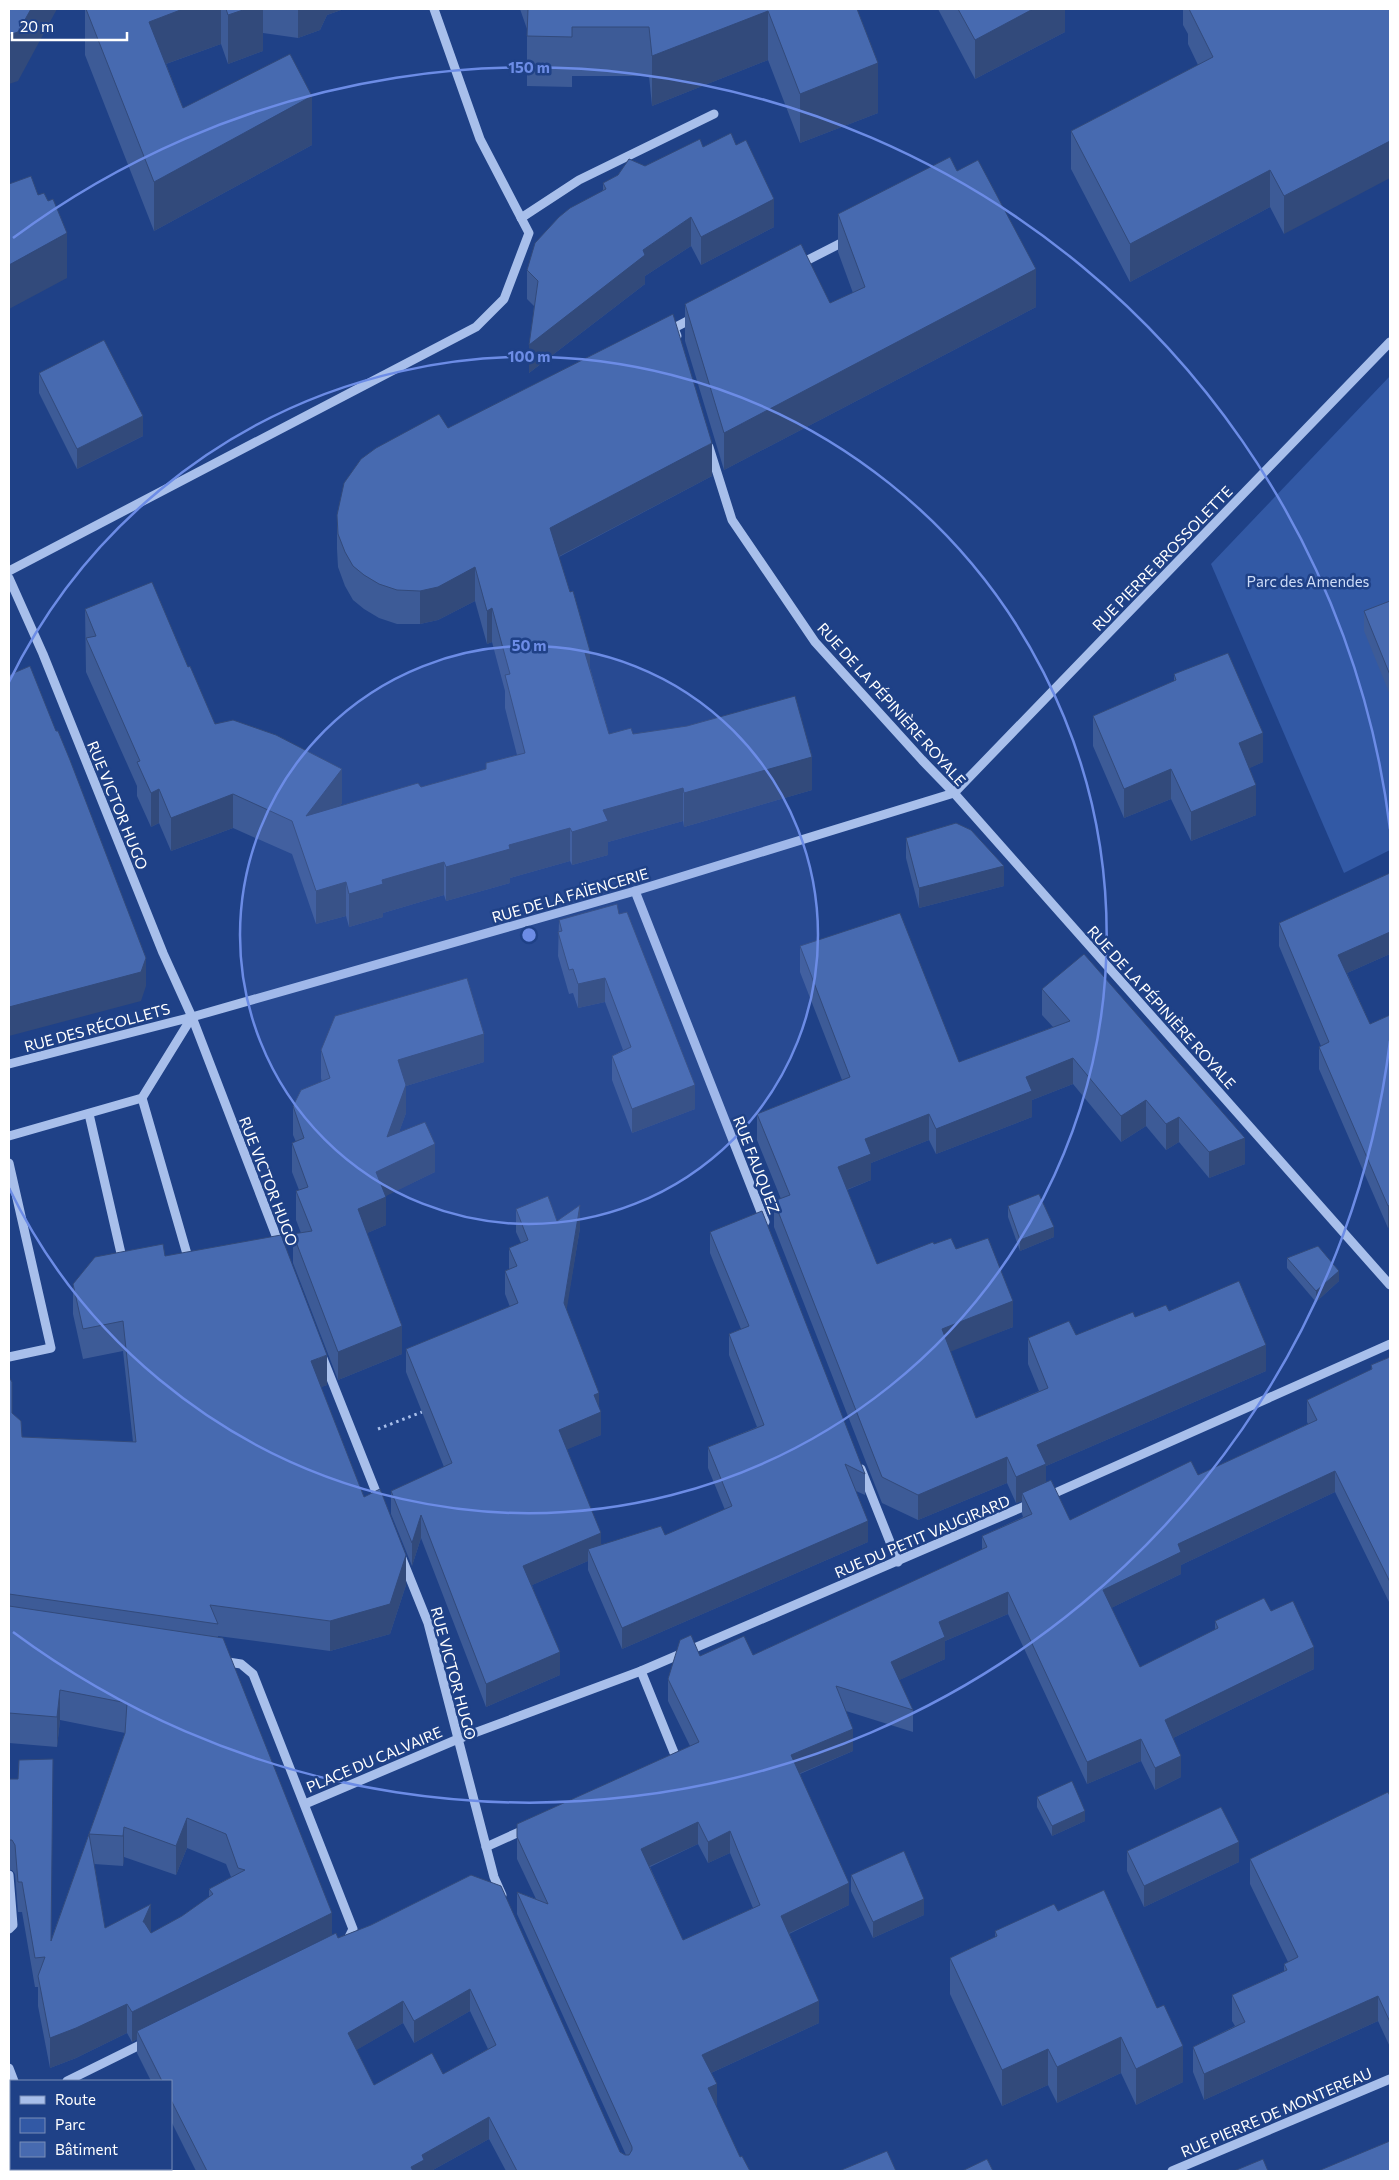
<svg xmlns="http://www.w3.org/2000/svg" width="1399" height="2180" viewBox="0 0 1399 2180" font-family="Commissioner,sans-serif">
<rect width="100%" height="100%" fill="#1f4187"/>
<!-- green -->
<path fill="#3259a5" d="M1390,376v474l-46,23 -133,-309z"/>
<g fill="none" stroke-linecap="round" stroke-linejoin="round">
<!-- path -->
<path stroke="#a8bfeb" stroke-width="3" stroke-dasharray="2.5 4" stroke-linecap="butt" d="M378,1429l44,-17"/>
<!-- minor -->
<g stroke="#a8bfeb" stroke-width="9">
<path d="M521,218l58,-38 135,-66"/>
<path d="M798,265l49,-25"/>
<path d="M677,336l-3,-8 21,-11"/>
<path d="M709,447l23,73 83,122 107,118 32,33 436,492"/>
<path d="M9,571l467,-244 28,-28 25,-66 -49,-94 -46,-130"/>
<path d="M9,578l34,76 120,299 29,64 88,229"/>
<path d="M635,891l130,331"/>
<path d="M9,1064l183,-47 443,-126 319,-98 436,-451"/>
<path d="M142,1098l45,156"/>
<path d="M89,1114l34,148"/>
<path d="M9,1136l133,-38 50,-81"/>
<path d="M9,1163l42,185 -42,9"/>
<path d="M322,1356l58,146"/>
<path d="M861,1469l37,93"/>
<path d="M1046,1497l344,-153"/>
<path d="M401,1556l27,67 66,254 8,18"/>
<path d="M222,1661l19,3 12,10 100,255 -7,14"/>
<path d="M641,1671l36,89 -3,2"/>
<path d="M305,1804l153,-65 183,-68 391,-168"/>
<path d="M486,1847l42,-19"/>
<path d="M9,1875l4,50 -4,4"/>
<path d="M9,2068l5,13"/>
<path d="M67,2081l79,-39"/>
<path d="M95,2169l1,2"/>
<path d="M1172,2171l218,-92"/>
</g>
</g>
<!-- wall -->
<g fill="#3d5b97" fill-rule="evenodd">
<path d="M85,9h259l-17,6 -7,15 -22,8 -35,-5v18l-35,13 -7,-20 -55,20 17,44 129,37 -158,86 -69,-176z"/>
<path d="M520,9h337l21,104 -78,30 -32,-83 -116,46 -3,-30h-77v11l-45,-1v-57z"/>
<path d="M938,9h127v23l-90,47z"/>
<path d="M1183,9h207l-106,225 -14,-27 -140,75 -59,-113v-38l127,-66 -10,-21v-10l-5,-9z"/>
<path d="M703,147l71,80 -73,38 -10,-19 -46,30v8l-116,89 5,-67 -7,-7v-29l76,-80v-7l42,-17z"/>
<path d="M957,171l79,136 -312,163 -39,-129v-37l145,-1 23,-10 -15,-41v-38z"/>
<path d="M39,373l104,63 -66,33 -38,-76z"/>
<path d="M448,428l264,48 -153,81 31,111 19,66h24l179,56 -128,37 -1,-6 -75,21v13l-36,10 -2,-4 -60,17v5l-64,18 -2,-6 -61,18v4l-34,10 -3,-11 -30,8 -24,-70 -59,-26 -62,23 -12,-28 -8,4 -14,-31v-10l-51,-114 -1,-63 103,58 27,57 127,79 -3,4 82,-20 65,-18v-6l31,-8 -12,-47v-17l-13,-49 -5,2 -12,-43 -37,19 -18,4h-23l-18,-6 -15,-9 -11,-9 -8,-14 -7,-19 -1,-18v-34z"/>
<path d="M1390,601v94l-26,-64v-20z"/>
<path d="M1174,674l89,88 -14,6 7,47 -65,26 -20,-42 -47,19 -31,-72v-30l81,-35z"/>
<path d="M906,838l98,48 -85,22 -13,-50z"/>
<path d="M1390,874v80l-43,19 23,51 20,-9 -2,213 -69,-159v-22l2,-1 -42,-100v-23z"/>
<path d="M619,914l76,195 -63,24 -20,-53v-24l11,-6 -18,-48 -27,6 -5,-15 -4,1 -11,-38 1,-36z"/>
<path d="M800,946l159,116 94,-35 -11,-12v-26l203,175 -36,14 -30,-36 -13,8 -20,-24 -25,16 -48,-58 -41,16v17l-96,37 -7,-14 -58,23v17l-24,10 30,74 57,-20 22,5 57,78 -63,24 26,67 63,-27 -11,-27v-26l48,-3 59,-18 34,-6 97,60 -220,95v16l24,38 128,-45 110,-51 -1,-2v-22l64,-30v-5l19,-8v247l-55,-112 -154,73v9l-70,34 29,59 75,-37v-9l56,-10 43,58 -141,69 8,39 -26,13 -14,-29 -54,23 -79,-170 -63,27v18l-46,21 14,30v22l-67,-21 7,40 -53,23 49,131 -60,29 30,89 -108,50 5,33 24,51 10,14h-244l-17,-32 -58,32h-235l-25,-50v-40h-20l-14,-28v-14l-5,3 -5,-9 -51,25 -26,10 -12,-62v-19h-3l-13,-75h-4l-3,-38 -3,-4h-3v-91l42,161 74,-207 -65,-13 -3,27 -48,-4v-366l3,36 10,24 111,5 -10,-91 -40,8 -10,-45v-30l92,-28 162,129 -6,2 43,110 42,88 -16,49 -60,17 -112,-15v1l114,298 6,3 33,-13 100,-50 149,277 6,3 -109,-241v-22l19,7 -19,-40v-35l173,-78 -22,-45v-22l32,-23 53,-1 229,-105v-14l41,-19 -1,-3v-13l-6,2 -9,-20 -89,37 -36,-17 -108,-276v-26l7,-2 -24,-59v-26l85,-34 -42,-108zM698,1844l10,19 22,-10 23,55 -70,32 -33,-73zM187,1848l39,16 5,13 -22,12v8l-27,19 -31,17v-29l-46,24 -11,-64 29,2 1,-9 52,18zM470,2011l18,38 -45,25 -69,11 -18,-35 47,-27 11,20z"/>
<path d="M321,1050l163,12 -78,24v27l-7,19 36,40 -50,24 1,29 -19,8 35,121 -64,26 -45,-117v-29l8,-1 -5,-13v-29l3,-1 -7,-18v-29l4,-1 -3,-7v-29l29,-24 -1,-4z"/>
<path d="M1008,1206l46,31 -34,14 -12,-34z"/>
<path d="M516,1209l64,19 -14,82 33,97 2,28 -34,14 34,96 64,-10 60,-25 -17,-42v-21l49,-20 -28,-72v-21l12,-5 -31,-76v-21l155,242v21l-9,-4 12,51 -246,107 -34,-79v-9l-56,24 28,90 -74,32 -65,-169 -9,28 -21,-52v-23l53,-24 -38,-95v-23l104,-42 -5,-13v-23l4,-2v-21l12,-5 -5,-11z"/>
<path d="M1287,1258l52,23 -23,21 -29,-34z"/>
<path d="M1390,1796v251l-12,-26 -174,79 -11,-28v-25l42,-21 -3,-5v-26l52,-24v-7l4,-2 -38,-78v-25z"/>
<path d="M1037,1797l48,24 -33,15 -15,-29z"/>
<path d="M1127,1851l112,11 -95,45 -17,-36z"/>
<path d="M851,1875l73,40 -51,23 -22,-47z"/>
<path d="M1058,1911l125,171 -47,23 -15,-32 -64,30 -9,-18 -46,21 -52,-112v-36l45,-21v-6z"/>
</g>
<!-- shaded-wall -->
<g fill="#324a7b">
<path d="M31,9h26l-39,72 -9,3v-49z"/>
<path d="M183,9h38v35l-72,26v-48z"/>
<path d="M246,9h17v42l-35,13v-49z"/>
<path d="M298,9h46l-17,6 -7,15 -22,8z"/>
<path d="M1033,9h32v23l-90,47v-39z"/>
<path d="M768,11v49l-116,46v-50z"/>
<path d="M878,63v50l-78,30v-49z"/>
<path d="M312,96v49l-158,86v-49z"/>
<path d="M1390,141v37l-106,56v-38z"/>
<path d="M1270,170v37l-140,75v-38z"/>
<path d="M774,199v28l-73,38v-28z"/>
<path d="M691,217v29l-46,30v8l-116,89v-28l114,-95z"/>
<path d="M67,233v45l-58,31v-44z"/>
<path d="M1036,269v38l-312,163v-37z"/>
<path d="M143,416v20l-66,33v-20z"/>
<path d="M712,443v33l-162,85v-33z"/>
<path d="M475,567v34l-37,19 -18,4v-33z"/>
<path d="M492,608v34l-5,2v-33z"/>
<path d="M590,651v33l-5,-31z"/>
<path d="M1263,733v29l-24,11v-30z"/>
<path d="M812,757v33l-128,37v-34z"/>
<path d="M342,769v34l-36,47v-34z"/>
<path d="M1171,769v30l-47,19v-29z"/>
<path d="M1256,785v30l-65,26v-29z"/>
<path d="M683,788v33l-75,21v13l-36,10v-33l31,-22z"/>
<path d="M159,789v34l-8,4v-34z"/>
<path d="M233,794v34l-62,23v-33z"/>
<path d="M570,828v33l-60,17v5l-64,18v-34l63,-22z"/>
<path d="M444,862v33l-61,18v4l-34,10v-33l33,-14z"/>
<path d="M1004,866v20l-85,22v-20z"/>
<path d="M346,882v34l-30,8v-33z"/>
<path d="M1390,932v22l-52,23v-22z"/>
<path d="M146,958v28l-5,15 -132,35v-29z"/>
<path d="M605,978v24l-27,6v-24z"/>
<path d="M484,1034v28l-78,24v27l-19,53v-29l11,-77z"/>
<path d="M1073,1058v26l-41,16v17l-96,37v-25l90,-52z"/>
<path d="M695,1085v24l-63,24v-24z"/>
<path d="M1146,1100v26l-25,16v-26z"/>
<path d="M929,1114v26l-58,23v17l-33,13v-26l27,-28z"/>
<path d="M1179,1117v25l-13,8v-26z"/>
<path d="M1245,1138v26l-36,14v-26z"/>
<path d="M435,1144v28l-59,29v-29z"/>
<path d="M386,1197v28l-28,12v-28z"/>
<path d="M580,1205v23l-16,98v-23z"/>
<path d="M1390,1205v22l-2,1v-22z"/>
<path d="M1054,1227v10l-34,14v-11z"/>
<path d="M1339,1271v10l-23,21v-11z"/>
<path d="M1013,1301v26l-71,28v-26z"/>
<path d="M402,1326v28l-64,26v-28z"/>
<path d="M1266,1345v26l-220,95v24l-24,3v8l-6,2v-26l21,-32z"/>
<path d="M327,1355v30l-16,6v-30z"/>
<path d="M599,1393v20l2,-1v23l-42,18v-23l35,-35z"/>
<path d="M1007,1457v26l-89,37v-25z"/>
<path d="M1335,1471v21l-154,73v9l-78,38v-22l75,-46z"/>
<path d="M421,1515v23l-9,28v-23z"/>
<path d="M868,1521v21l-246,107v-21z"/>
<path d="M601,1533v22l-13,-6v12l-65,28v-23z"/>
<path d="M406,1555v30l-16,49 -60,17v-30z"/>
<path d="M1008,1592v22l-63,27v18l-54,25v-22l48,-40z"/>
<rect x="9" y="1594" width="1" height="30"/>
<path d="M1314,1647v22l-149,73v-22z"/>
<path d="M560,1652v23l-74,32v-23z"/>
<path d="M60,1690v30l-3,27v-30z"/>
<path d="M853,1729v22l-62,26v-22z"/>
<path d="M1141,1739v22l-54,23v-22z"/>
<path d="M1181,1756v21l-26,13v-22z"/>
<path d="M1085,1811v10l-33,15v-10z"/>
<path d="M187,1818v30l-11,27v-29z"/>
<path d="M698,1822v22l-57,26v-21z"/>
<path d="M124,1827v30l-1,9v-30z"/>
<path d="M730,1831v22l-22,10v-21z"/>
<path d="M1239,1842v20l-95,45v-21z"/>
<path d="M849,1883v22l-68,32v-21z"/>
<path d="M924,1899v16l-51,23v-16z"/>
<path d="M151,1904v30l-8,-12z"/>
<path d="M332,1913v30l-195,88v8l-5,3v-30z"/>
<path d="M470,1989v22l-56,32v-22z"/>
<path d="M1378,1996v25l-174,79v-26z"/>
<path d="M403,2001v22l-55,32v-22z"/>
<path d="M819,2001v22l-117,54v-22z"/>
<path d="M127,2004v29l-51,25 -26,10v-30z"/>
<path d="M1121,2037v36l-64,30v-36z"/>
<path d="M1183,2046v36l-47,23v-36z"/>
<path d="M1048,2049v36l-46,21v-36z"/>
<path d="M717,2084v21l-9,5v-22z"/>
<path d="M489,2117v22l-58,32h-20v-4l11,-12z"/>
</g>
<!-- building -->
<g fill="#476ab0" stroke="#324a7b" fill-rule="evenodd">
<path d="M9,9h22l-13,23 -9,3z"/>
<path d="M86,9h97l-34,13 34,86 107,-54 22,42 -158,86z"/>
<path d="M226,9h20l-18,6z"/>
<path d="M528,9h329l21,54 -78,31 -32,-83 -116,45 -3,-29h-77v10l-45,-1z"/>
<path d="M958,9h75l-58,31z"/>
<path d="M1189,9h201v132l-106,55 -14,-26 -140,74 -59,-113 142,-74z"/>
<path d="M731,133l5,12 10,-5 28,59 -73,38 -10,-20 -48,33 2,5 -116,90 9,-64 -11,-11 8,-27 24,-26 11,-9 36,-19 -3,-6 15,-8 11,-16 16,7 55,-27 3,8z"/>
<path d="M950,157l7,14 21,-11 58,109 -312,164 -39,-129 116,-60 29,59 35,-16 -27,-73z"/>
<path d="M31,176l7,19 6,-2 4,8 5,-2 14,34 -58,32v-81z"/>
<path d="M673,314l39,129 -162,85 20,64 3,-1 17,60 -5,2 24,81 22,-6 2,6 54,-8 108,-30 17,61 -128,36 -1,-5 -80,22 5,11 -36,11 -2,-4 -61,17 1,4 -64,18 -2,-5 -62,18 1,4 -34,10 -3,-12 -30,9 -24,-70 -59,-27 -62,24 -12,-29 -8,4 -14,-31 3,-1 -54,-123 10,-2 -11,-27 67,-27 36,85 2,-1 25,58 18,-4 43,15 66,34 -36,47 112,-33 3,4 65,-18v-6l39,-10 -20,-78 5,-1 -18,-66 -5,3 -12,-44 -37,20 -18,4 -23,-1 -18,-6 -15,-9 -11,-9 -8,-14 -7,-18 -1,-19 7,-32 17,-24 15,-11 63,-34 9,14z"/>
<path d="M104,340l39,76 -66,33 -38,-76z"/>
<path d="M1390,601v74l-26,-64z"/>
<path d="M1228,653l35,80 -24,10 17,42 -65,27 -20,-43 -47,20 -31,-73 83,-36 -2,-6z"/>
<path d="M30,666l26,65h2l12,29 76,198 -5,14 -132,35v-332z"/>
<path d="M956,823l15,7 33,36 -85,22 -13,-50z"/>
<path d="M1390,873v59l-52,23 32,69 20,-9v190l-2,1 -69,-159 10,-5 -50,-119z"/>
<path d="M617,904l2,10 8,-2 68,173 -63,24 -20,-53 19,-9 -26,-69 -27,6 -5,-15 -4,1 -11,-38 4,-1 -3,-11z"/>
<path d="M900,913l59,149 111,-41 -28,-32 42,-35 161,184 -36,14 -30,-35 -13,7 -20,-24 -25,16 -48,-58 -47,19 6,14 -96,38 -7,-15 -64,25 6,15 -33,13 39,97 56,-22 1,2 17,-6 5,11 32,-11 25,63 -71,28 34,89 72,-30 -20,-50 41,-17 7,14 57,-23 2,5 31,-12 3,6 70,-30 27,64 -229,100 9,19 -30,13 -9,-20 -89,38 -36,-18 -108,-276 16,-6 -33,-81 93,-37 -50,-131z"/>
<path d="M467,978l17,56 -86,26 8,25 -19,52 38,-15 10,22 -59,28 10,25 -28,12 44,117 -64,26 -45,-118 19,-3 -16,-40 12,-4 -16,-44 12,-5 -11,-32 8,-16 29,-12 -9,-28 14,-34z"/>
<path d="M1039,1194l15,33 -34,13 -12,-34z"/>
<path d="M548,1196l9,25 23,-16 -16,98 35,90 -5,2 7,17 -42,18 42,103 -78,33 37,86 -74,32 -65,-169 -9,28 -21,-52 61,-28 -46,-114 112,-46 -13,-32 12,-5 -8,-18 19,-8 -12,-31z"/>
<path d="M762,1211l103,263 -20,-10 23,57 -246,107 -34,-79 73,-23 4,9 67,-29 -24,-59 56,-22 -35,-91 20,-8 -39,-94z"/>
<path d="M281,1235l46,120 -16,6 53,136 16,-8 26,66 -16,49 -60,17 -120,-16 8,19 -209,-30v-217l3,5v31l9,8 1,16 114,5 -13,-121 -40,8 -10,-45 22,-27 68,-13 2,12z"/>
<path d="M1318,1246l21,25 -23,20 -29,-33z"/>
<path d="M1390,1357v225l-55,-111 -157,73 3,8 -78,38 37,77 78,-39 -3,-7 49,-23 7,13 22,-10 21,46 -149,73 16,36 -26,12 -14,-29 -54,23 -79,-170 -69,30 6,15 -54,25 22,48 -77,-24 17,43 -62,26 58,128 -68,33 38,85 -117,54 15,29 -9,4 32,69 2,-1 8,15h-233l-28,-54 -67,38 2,5 -13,7 2,4h-206l-36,-71v-19h-9l-25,-50 199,-98 2,5 33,-13 100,-50 30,11 119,266 5,3h4l3,-5v-3l-115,-255 31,12 -31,-67v-13l182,-82 -31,-63 12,-39 11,-5 9,21 44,-20 9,19 234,-108 -5,-11 50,-22 -10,-21 29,-13 19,40 121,-59 7,14 119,-55 -10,-20 65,-31 -1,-4zM698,1822l10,20 22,-11 30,74 -77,35 -42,-91zM470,1989l26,56 -53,29 -11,-21 -58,32 -26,-52 55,-32 11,20z"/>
<path d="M9,1606l214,32 109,275 -200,99 -5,-8 -51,24 -26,10 -12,-62 7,-19 -10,1 -13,-76h-4l-3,-37 -3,-5h-3v-61h9l1,-19 34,-1 -2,182 38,-107 16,94 46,-24 -8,18h1l7,11 31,-17 31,-22 -4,-5 36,-19 -7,-2 -12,-34 -39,-16 -11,28 -52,-19 -1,9 -34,-2 36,-101 2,-30 -67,-13 -3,27 -48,-4z"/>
<path d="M1072,1781l13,30 -33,15 -15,-29z"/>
<path d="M1388,1792l2,4v226l-12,-26 -174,78 -11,-27 52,-25 -13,-27 55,-25 -3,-6 14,-7 -48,-98z"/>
<path d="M1221,1807l18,35 -95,44 -17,-35z"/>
<path d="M904,1851l20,48 -51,23 -22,-47z"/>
<path d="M1104,1890l53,118 7,-3 19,41 -47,23 -15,-32 -64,30 -9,-18 -46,21 -52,-112 47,-22 -2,-5 59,-27 4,7z"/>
<path d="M9,2130l2,8v31h9l1,2h-12z"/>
<path d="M1390,2141v30h-72z"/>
<path d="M887,2151l9,20h-57z"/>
<path d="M987,2159l6,12h-31z"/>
<path d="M1263,2159l5,12h-34z"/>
</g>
<!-- distance rings -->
<circle cx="529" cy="935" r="289" fill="#6c8ce6" fill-opacity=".12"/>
<g fill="none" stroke="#6c8ce6" stroke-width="2.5">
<circle cx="529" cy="935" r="289"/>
<path d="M9 682A578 578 0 1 1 9 1188"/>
<path d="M1390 1041A867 867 0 0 1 13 1632M13 238A867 867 0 0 1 1390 829"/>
</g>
<g text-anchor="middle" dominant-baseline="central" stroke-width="5" stroke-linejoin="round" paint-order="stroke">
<!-- street labels -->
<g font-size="15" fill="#fff" stroke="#1f4187">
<text transform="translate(1162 558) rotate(-46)">RUE PIERRE BROSSOLETTE</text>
<text transform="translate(892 704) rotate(48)">RUE DE LA PÉPINIÈRE ROYALE</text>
<text transform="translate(118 805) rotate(68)">RUE VICTOR HUGO</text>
<text transform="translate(570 895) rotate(-16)">RUE DE LA FAÏENCERIE</text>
<text transform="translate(1162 1007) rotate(48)">RUE DE LA PÉPINIÈRE ROYALE</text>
<text transform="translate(97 1027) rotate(-15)">RUE DES RÉCOLLETS</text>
<text transform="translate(757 1165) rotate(69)">RUE FAUQUEZ</text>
<text transform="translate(269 1181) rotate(69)">RUE VICTOR HUGO</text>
<text transform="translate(922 1536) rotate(-23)">RUE DU PETIT VAUGIRARD</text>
<text transform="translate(454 1673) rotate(75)">RUE VICTOR HUGO</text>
<text transform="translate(374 1759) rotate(-23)">PLACE DU CALVAIRE</text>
<text transform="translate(1276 2112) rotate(-23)">RUE PIERRE DE MONTEREAU</text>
</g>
<!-- park labels -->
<g font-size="15" fill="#cddcf8" stroke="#1f4187">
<text x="1308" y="581">Parc des Amendes</text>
</g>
</g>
<circle cx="529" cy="935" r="8" fill="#6c8ce6" stroke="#1f4187" stroke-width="2.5"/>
<g font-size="15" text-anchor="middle" font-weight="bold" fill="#6c8ce6" stroke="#1f4187" stroke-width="5" stroke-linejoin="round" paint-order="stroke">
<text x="529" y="73">150 m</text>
<text x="529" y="362">100 m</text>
<text x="529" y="651">50 m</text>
</g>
<!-- border -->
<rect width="1399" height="2180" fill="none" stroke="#ffffff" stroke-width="20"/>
<!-- legend -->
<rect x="10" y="2080" width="162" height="90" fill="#1f4187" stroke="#798db7"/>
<rect x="20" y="2096" width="25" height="8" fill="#a8bfeb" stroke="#798db7"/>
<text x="55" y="2105" font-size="15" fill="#ffffff">Route</text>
<rect x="20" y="2118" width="25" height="15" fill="#3259a5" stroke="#798db7"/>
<text x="55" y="2130" font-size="15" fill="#ffffff">Parc</text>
<rect x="20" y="2142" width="25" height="15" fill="#476ab0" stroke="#798db7"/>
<text x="55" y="2155" font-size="15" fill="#ffffff">Bâtiment</text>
<!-- scale -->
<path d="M12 32v8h115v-8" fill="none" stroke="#ffffff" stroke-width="2.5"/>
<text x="20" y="32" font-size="15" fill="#ffffff" stroke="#1f4187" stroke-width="4" paint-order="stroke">20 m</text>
</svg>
